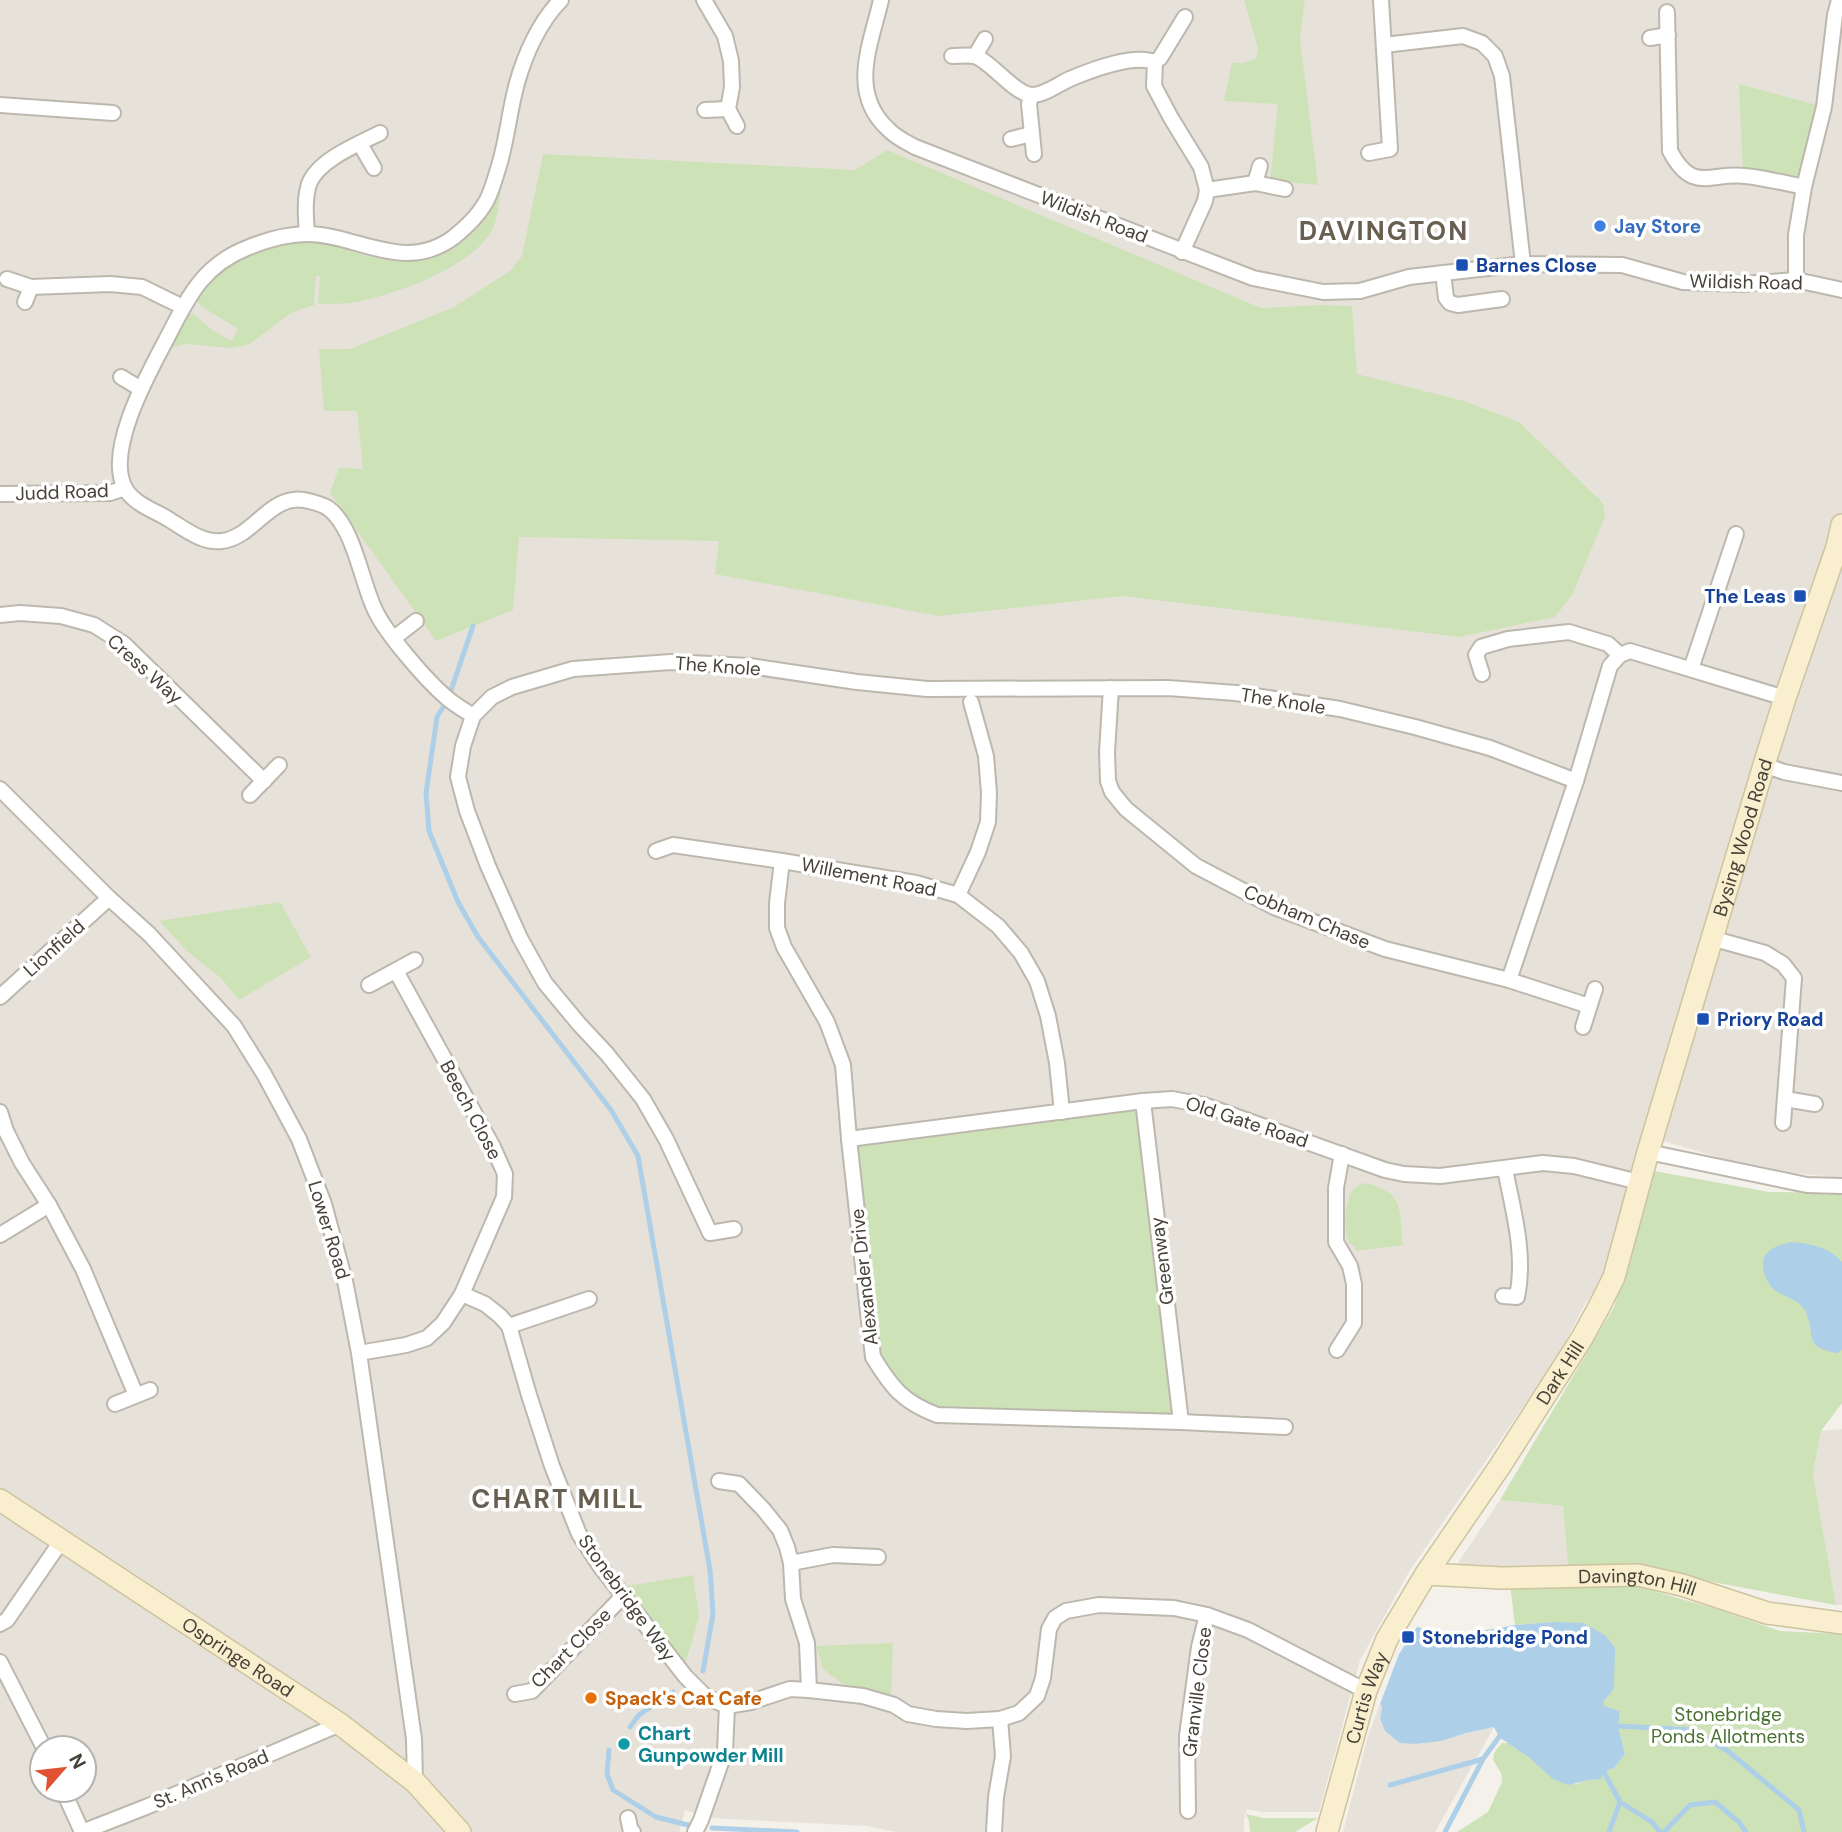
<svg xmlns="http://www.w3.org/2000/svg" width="1842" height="1832" viewBox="0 0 1842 1832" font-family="'DM Sans',sans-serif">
<rect width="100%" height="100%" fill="#f3f1ea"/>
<!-- residential -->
<g fill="#e6e2d9" fill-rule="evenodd">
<path d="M0,0h1842v1178l-85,-9 -110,-33 -35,133 -27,35 -28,54 -147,212 -50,90 -41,152h-57l-15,-3 -3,10v13h-348l-29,-6 -157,-8 -25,-8 -6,22h-679zM42,1748h42v42h-42z"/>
<path d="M1842,1429v176h-6l-23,-130 8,-44z"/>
<path d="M1500,1500l63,6 5,60 -84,7 -26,-1v-9z"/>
<path d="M1380,1704l2,2 -2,12 35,26 27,-3 24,-8 28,-6 -59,105h-92l25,-96z"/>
</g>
<!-- green -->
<g fill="#cee2b8">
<path d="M1244,0h61l-5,39 18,146 -48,-5 8,-76 -54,-3 8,-38h12l12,-5 2,-10z"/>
<path d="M1739,84l85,23 -20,80 -61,-12z"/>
<path d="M887,150l374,158 61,-3 30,1 5,68 107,27 55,21 84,81 2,14 -33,78 -17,22 -96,20 -336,-41 -184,20 -224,-42 4,-33 -200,-4 -6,73 -77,31 -106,-148 9,-25 24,1 -6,-58h-33l-5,-62h31l104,-42 57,-37 11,-14 21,-102 312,16z"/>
<path d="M502,181c-3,17 -3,39 -12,53 -22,34 -95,61 -134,68 -12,2 -25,2 -38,2l2,-28h-4l-2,29 -23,8 -41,31 -9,2 -11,2 -44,-4 -15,3 14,-31 8,-3 18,16 20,12 7,-12 -37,-23 -5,-7c5,-7 9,-16 15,-22 24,-20 72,-41 104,-36 23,4 46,15 67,18 12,2 25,-1 37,-3 9,-2 18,-3 26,-6 29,-13 46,-40 57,-69z"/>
<path d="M280,902l31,55 -72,43 -18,-22 -33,-26 -29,-31z"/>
<path d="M1143,1101l38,321 -264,-14 -44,-51 -24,-218z"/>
<path d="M1654,1171l115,21 73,1v210l-21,28 -8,43 23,131 -199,-37 -69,-2 -5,-60 -63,-6 114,-193z"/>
<path d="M1365,1183c41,10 34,27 38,62l-47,6 -1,-5 -6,-3c-6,-13 -5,-45 6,-55 3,-3 7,-4 10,-5z"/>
<path d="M693,1575l6,42 -16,55 -67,-84z"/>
<path d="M1626,1583l90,26 64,22 62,3v198h-385l31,-20 14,-30 -1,-9 -8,-13 1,-7 8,-10h6l23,16 45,25 13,-4 11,-1 4,-7 10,-4 11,-14 -7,-28 2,-15 -16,-5v-5l8,-11 -58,-68 -39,3 -5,-41z"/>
<path d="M893,1643l-2,56 -50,-16 -18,-14 -7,-23z"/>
<path d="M1246,1814l17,4h55l-23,14h-45l-1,-11z"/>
</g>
<!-- water -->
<g fill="#aecfe8">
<path d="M1792,1242c19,2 37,5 50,20v88l-5,3c-37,-6 -19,-21 -33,-44 -7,-11 -22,-12 -32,-21 -3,-4 -6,-10 -8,-15 -6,-22 11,-27 28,-31z"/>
<path d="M1554,1622l29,1 22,12 10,13 -1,36 -1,6 -9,11v5l16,5 -2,15 7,28 -11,14 -10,4 -3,7 -12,1 -21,5 -15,-6 -22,-20 -32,-22 -5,-10 -28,6 -24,8 -27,3 -15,-1 -15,-12 -5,-13 2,-12 -2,-2 19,-50 18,-27 14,3 3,7 7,1 74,-13z"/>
</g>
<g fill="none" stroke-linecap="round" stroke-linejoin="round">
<!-- stream -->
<g stroke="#aecfe8" stroke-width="5">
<path d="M473,626l-25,73 -11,18 -11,76 3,38 29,71 20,35 133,173 27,46 72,414 3,44 -10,57"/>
<path d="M1618,1726l75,4 36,22 70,58 5,22"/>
<path d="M630,1727l9,-12 34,-23"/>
<path d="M609,1750l-2,24 6,16 43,27 32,8"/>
<path d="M1604,1772l16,30 32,20 8,10"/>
<path d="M1390,1785l93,-26 16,-22"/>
<path d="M712,1828l85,4"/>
<path d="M1445,1832l38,-73"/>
<path d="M1609,1832l11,-30"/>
<path d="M1664,1832l26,-27 25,-3 24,20 7,10"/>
</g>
<defs>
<g id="street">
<path d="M704,0l21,36 6,25 1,26 -4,22 9,17"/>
<path d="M881,0c-10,44 -33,92 7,129 7,8 18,13 27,18l338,131 70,14 37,-1 49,-14 114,-13 99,1 61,17 60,2 53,-4 46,10"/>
<path d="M1667,12l3,139c23,43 39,21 75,25 20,2 40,7 59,11"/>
<path d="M1650,38l18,-3"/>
<path d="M1384,45l79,-9 19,7 13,13 7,20 21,188"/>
<path d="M952,56c7,0 15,-1 22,0 16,4 40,38 58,39 13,0 28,-12 40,-17 22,-9 61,-24 83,-16l-1,24 17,32 30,49 6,23 -2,11 -23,51"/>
<path d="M975,56l10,-17"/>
<path d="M1155,62l5,-4 25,-41"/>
<path d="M1031,95l-2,9 5,50"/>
<path d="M0,105l113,8"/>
<path d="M705,110l23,-1"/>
<path d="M1011,139l21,-5"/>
<path d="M360,144l14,24"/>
<path d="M1369,153l21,-4 -9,-149"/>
<path d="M1255,183l5,-17"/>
<path d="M1207,190l48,-7 30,6"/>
<path d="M307,234c-1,-16 -3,-34 2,-50 9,-24 49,-40 71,-51"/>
<path d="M1443,273l3,25 4,5 8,2 44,-6"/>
<path d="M7,279l24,8 79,-3 32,3 41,20"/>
<path d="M1796,280v-45l8,-48 20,-80 11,-92 4,-15"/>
<path d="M25,302l6,-15"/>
<path d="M121,377l20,12"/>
<path d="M0,494l110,-1 15,-5"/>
<path d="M0,615l20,-2 41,3 33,9 30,19 140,137"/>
<path d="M394,638l22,-17"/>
<path d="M1691,669l45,-135"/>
<path d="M1482,674l-6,-19 5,-8 27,-8 61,-7 39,12 12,11"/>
<path d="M1111,688l-4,64 1,29 4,11 14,17 70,57 78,41 111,42 124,31 80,26"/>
<path d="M473,716c-9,-6 -18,-11 -26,-18 -20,-17 -61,-64 -72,-88 -14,-29 -21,-83 -47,-102 -8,-5 -15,-6 -24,-8 -35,-5 -50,37 -82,41 -20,3 -40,-14 -57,-24 -13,-7 -33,-15 -40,-29 -20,-37 23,-114 41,-148 21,-40 35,-74 81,-92 19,-8 40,-14 61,-14 51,1 97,40 146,3 11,-9 23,-20 30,-32 7,-10 10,-24 14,-36 9,-28 11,-57 19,-86 8,-29 23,-62 44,-83"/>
<path d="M1764,765l20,7 58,11"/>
<path d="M0,789l109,109 40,36 85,92 30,48 35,65 25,65 21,77 14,72 55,386 1,43"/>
<path d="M250,795l29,-30"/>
<path d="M656,851l17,-6 109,16 134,22 42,12 40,31 23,27 16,28 11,35 9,47 5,49"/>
<path d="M782,861l-5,42v25l7,19 43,75 16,43 6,74 24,218c19,31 30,45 64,58l244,7 104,5"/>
<path d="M958,895l20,-43 10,-30 1,-29 -3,-37 -15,-54"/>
<path d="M1711,938l54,15 18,11 11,14 -11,145"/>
<path d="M1509,980l67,-199 34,-115 10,-11 10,-4 155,47"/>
<path d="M369,985l46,-25"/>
<path d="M0,997l109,-99"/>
<path d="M1583,1027l12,-38"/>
<path d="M1785,1099l30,5"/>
<path d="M1143,1101l38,321"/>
<path d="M0,1112l6,19 16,32 27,42 34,64 53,126"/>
<path d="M849,1139l294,-38 29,-2 32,6 181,65 19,4 36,2 103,-13 31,3 65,16"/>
<path d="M1648,1152l159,33 35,1"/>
<path d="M734,1229l-24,4 -44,-94 -23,-40 -36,-45 -28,-30 -34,-41 -25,-45 -32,-72 -21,-55 -9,-34 5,-31 10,-30 19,-19 20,-10 61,-18 98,-7 79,4 107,16 70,7 241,-1 68,5 104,16 75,18 75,21 86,33"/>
<path d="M0,1235l49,-30"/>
<path d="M462,1294l23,10 15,12 9,10 20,69 23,71 27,68 21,32 85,110 21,21 21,9 24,-4 39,-13 19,1 54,6 31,9 14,9 28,5 31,2 33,-2 19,-6 18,-17 6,-18 6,-49 6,-11 11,-7 33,-6 75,3 33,7 41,15 118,61"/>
<path d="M1503,1296l14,1c9,-42 -4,-87 -12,-128"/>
<path d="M509,1326l80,-27"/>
<path d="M1337,1350l17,-27v-39l-4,-18 -14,-24v-54l6,-34"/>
<path d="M359,1353l47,-8 21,-7 16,-15 19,-29 42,-97 1,-23 -12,-27 -97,-176"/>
<path d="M115,1404l35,-14"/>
<path d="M719,1481l20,3 25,26 16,20 7,17 4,16 2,36 14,44 2,47"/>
<path d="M791,1563l42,-8 45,2"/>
<path d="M0,1624l7,-4 55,-80"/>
<path d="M0,1662l44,86"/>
<path d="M515,1694l17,-3 91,-95"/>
<path d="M63,1790l19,42"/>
<path d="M1188,1811l-1,-75 12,-89 8,-32"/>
<path d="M628,1818l3,14h2"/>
<path d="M82,1832l64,-25 194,-83"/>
<path d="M695,1832l6,-12 24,-69 2,-45"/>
<path d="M994,1832l2,-35 7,-41 -3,-37"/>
</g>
<g id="secondary">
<path id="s1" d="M0,1500l340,224 75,58 45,50"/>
<path id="s2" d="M1426,1574l76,4 136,-3 44,10 85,28 75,10"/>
<path id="s3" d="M1327,1832l39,-141 21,-52 39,-65 74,-108 82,-128 17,-31 15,-30 34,-125 116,-387 21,-67 52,-151 5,-22"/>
</g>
</defs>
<!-- street casing -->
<use href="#street" stroke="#bdb8ad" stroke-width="18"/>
<!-- secondary casing -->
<use href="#secondary" stroke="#cdc39f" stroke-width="24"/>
<!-- street -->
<use href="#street" stroke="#fff" stroke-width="14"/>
<!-- secondary -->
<use href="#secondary" stroke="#f9efce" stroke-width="21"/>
</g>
<!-- markers -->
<circle fill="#3f7fe0" stroke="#fff" stroke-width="2.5" cx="1600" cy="226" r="7"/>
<g fill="#1a4fb4" stroke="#fff" stroke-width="2.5">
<rect x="1455" y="258" width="14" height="14" rx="3.5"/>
<rect x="1793" y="589" width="14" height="14" rx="3.5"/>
<rect x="1696" y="1012" width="14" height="14" rx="3.5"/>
<rect x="1401" y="1630" width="14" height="14" rx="3.5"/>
</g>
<circle fill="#e8710a" stroke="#fff" stroke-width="2.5" cx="591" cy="1698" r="7"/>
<circle fill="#0f9aa8" stroke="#fff" stroke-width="2.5" cx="624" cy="1744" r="7"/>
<g text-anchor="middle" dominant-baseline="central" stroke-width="7" stroke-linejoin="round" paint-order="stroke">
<!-- street labels -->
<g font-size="19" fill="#464139" stroke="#fff">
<text transform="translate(1094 217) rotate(21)">Wildish Road</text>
<text transform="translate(1746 282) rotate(1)">Wildish Road</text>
<text transform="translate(62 492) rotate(-2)">Judd Road</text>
<text transform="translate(718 666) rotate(4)">The Knole</text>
<text transform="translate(145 669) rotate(42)">Cress Way</text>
<text transform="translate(1283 701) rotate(9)">The Knole</text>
<text stroke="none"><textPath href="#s3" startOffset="1088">Bysing Wood Road</textPath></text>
<text transform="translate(869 877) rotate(11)">Willement Road</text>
<text transform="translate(1307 917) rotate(23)">Cobham Chase</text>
<text transform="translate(54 948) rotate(-42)">Lionfield</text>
<text transform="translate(471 1110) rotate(62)">Beech Close</text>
<text transform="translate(1247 1122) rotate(18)">Old Gate Road</text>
<text transform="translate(329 1230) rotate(73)">Lower Road</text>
<text transform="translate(1162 1261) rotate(-97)">Greenway</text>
<text transform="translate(864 1277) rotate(-96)">Alexander Drive</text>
<text stroke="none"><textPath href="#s3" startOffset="520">Dark Hill</textPath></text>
<text stroke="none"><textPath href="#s2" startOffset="212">Davington Hill</textPath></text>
<text transform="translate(627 1598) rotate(54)">Stonebridge Way</text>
<text transform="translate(571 1648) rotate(-45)">Chart Close</text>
<text stroke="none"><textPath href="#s1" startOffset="285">Ospringe Road</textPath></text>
<text transform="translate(1197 1692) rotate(-83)">Granville Close</text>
<text stroke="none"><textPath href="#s3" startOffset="140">Curtis Way</textPath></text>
<text transform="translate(211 1779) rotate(-23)">St. Ann's Road</text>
</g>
<!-- shop labels -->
<g font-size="19" font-weight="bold" fill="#366cbe" stroke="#fff" text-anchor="start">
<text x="1614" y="226">Jay Store</text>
</g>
<!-- transit labels -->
<g font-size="19" font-weight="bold" fill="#164399" stroke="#fff" text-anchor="start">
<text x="1476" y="265">Barnes Close</text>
<text x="1786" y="596" text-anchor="end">The Leas</text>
<text x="1717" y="1019">Priory Road</text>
<text x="1422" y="1637">Stonebridge Pond</text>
</g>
<!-- food labels -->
<g font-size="19" font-weight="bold" fill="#c56008" stroke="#fff" text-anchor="start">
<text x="605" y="1698">Spack's Cat Cafe</text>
</g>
<!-- park labels -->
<g font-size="19" fill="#497232" stroke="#fff">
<text x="1728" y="1714">Stonebridge<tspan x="1728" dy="22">Ponds Allotments</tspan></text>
</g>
<!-- culture labels -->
<g font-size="19" font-weight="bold" fill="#0d838f" stroke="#fff" text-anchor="start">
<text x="638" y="1733">Chart<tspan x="638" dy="22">Gunpowder Mill</tspan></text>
</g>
<!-- district labels -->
<g font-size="26" font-weight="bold" letter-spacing="2" fill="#685f51" stroke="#fff">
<text x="1384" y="231">DAVINGTON</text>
<text x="558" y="1499">CHART MILL</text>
</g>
</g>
<!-- north arrow -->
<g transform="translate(63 1769) rotate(62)"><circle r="33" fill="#ffffff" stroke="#b5b3b0" stroke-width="2"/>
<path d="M0-5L12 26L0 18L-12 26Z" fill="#e15233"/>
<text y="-10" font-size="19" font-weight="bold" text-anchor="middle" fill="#464139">N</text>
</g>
</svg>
